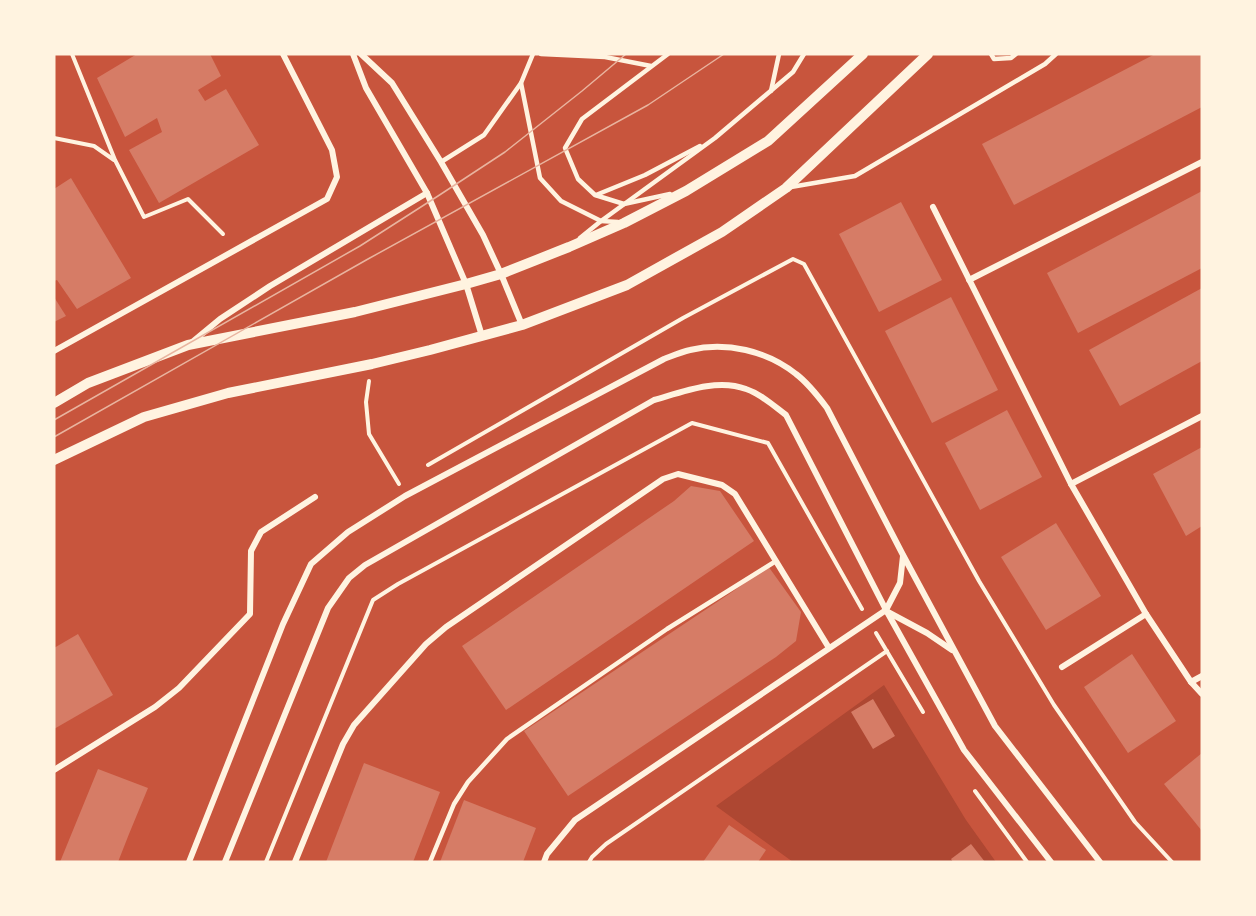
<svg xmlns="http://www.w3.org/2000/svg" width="1256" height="916" viewBox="0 0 1256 916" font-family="Arial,sans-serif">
<rect width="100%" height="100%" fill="#c8553d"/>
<!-- green -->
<path fill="#ae4732" d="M884,685l82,135 30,42h-203l-77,-56z"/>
<!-- building -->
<g fill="#d67c66">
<path d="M137,54h73l11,22 -23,14 7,11 21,-12 33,56 -100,58 -30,-53 33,-18 -5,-14 -32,19 -28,-59z"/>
<path d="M1155,54h47v53l-188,98 -32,-61z"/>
<path d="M71,178l60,100 -54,31 -20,-29 -3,1v-92z"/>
<path d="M1202,191v77l-124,65 -31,-60z"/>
<path d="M901,202l41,78 -63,32 -40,-78z"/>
<path d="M1202,288v73l-82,45 -31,-56z"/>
<path d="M54,297l12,19 -12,6z"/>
<path d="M951,297l47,93 -66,33 -47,-92z"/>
<path d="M1007,410l35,67 -62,33 -35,-67z"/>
<path d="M1202,447v79l-16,10 -33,-62z"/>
<path d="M691,486l29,5 34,50 -248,169 -44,-64 212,-145z"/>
<path d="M1056,523l45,73 -55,34 -45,-73z"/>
<path d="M768,566l33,46 -5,29 -20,16 -208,139 -44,-65 208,-139z"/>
<path d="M78,634l35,61 -59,34v-81z"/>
<path d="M1132,654l44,67 -48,32 -44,-66z"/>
<path d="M873,699l22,37 -22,13 -22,-37z"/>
<path d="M1202,753v78l-38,-47z"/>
<path d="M364,763l76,29 -27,70h-87z"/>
<path d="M98,769l50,19 -19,46 -11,28h-58z"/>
<path d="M464,800l72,28 -13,34h-83z"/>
<path d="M729,825l37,25 -8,12h-55z"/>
<path d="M971,844l14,18h-32l-2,-3z"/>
</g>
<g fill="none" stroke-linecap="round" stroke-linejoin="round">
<!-- path -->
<g stroke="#fff3e0" stroke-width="4">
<path d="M72,54l43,106 29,57 44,-18 35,35"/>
<path d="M54,138l40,8 20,14"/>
<path d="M369,381l-3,21 3,32 30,50"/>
<path d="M428,465l255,-147 110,-59 11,5 175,317 75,124 81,117 37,40"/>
<path d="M876,633l47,79"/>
<path d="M975,791l52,71"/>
<path d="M266,862l107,-262 25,-16 294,-161 76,20 94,166"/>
<path d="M589,862l3,-5 14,-13 281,-193"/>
</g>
<!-- service -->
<g stroke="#fff3e0" stroke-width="4.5">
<path d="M541,54l64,3 46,9"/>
<path d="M668,54l-86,65 -17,29 13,31 17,16 29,9 46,-10"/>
<path d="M991,54l3,5 17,-1 5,-4"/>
<path d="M521,83l19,95 21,23 40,20 17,1"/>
<path d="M771,91l8,-37"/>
<path d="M441,162l43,-27 37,-52 12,-29"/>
<path d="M791,187l64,-11 190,-112 11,-10"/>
<path d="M596,195l49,-20 55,-29"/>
<path d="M580,238l21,-17 114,-83 78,-66 11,-18"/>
<path d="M430,862l24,-58 14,-22 39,-43 160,-110 109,-68"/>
</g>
<!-- minor -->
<g stroke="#fff3e0" stroke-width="6">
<path d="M353,54l13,34 61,105 39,91 16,52"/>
<path d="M361,54l31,29 49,79 42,73 18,39 21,51"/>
<path d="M933,207l138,277 75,130 45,68 11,12"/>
<path d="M969,280l233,-118"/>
<path d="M191,343l29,-24 50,-33 157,-93"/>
<path d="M54,351l273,-152 10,-22 -5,-27 -49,-96"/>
<path d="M1071,484l131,-68"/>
<path d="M886,611l41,22 25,17"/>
<path d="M1062,667l84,-53"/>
<path d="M1191,682l11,-6"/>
<path d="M54,770l101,-63 24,-19 71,-74 1,-63 10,-19 54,-35"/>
<path d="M189,862l94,-238 28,-60 37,-32 57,-36 259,-137c8,-3 17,-7 26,-9 36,-9 77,1 106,24 12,9 22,22 31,34l76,147 92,171 105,136"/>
<path d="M225,862l103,-254 21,-30 16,-13 289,-165c28,-8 63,-22 92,-11 15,5 28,17 40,26l100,195 78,140 87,112"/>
<path d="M295,862l48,-118 11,-19 72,-81 20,-17 217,-148 15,-5 44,11 13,9 94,154"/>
<path d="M544,862l3,-8 28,-34 311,-210 14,-27 3,-27"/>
</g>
<!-- tertiary -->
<g stroke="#fff3e0" stroke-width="10">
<path d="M54,403l34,-20 100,-38 167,-33 111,-28 35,-10 68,-27 55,-24 62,-32 82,-50 95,-87"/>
<path d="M54,460l90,-43 84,-24 144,-29 58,-14 92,-25 105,-40 95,-53 64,-44 142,-134"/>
</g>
<!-- tram -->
<g stroke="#e9b49f" stroke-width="1.5">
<path d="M54,420l306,-174 78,-50 67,-44 77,-61 44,-37"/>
<path d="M54,437l314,-178 280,-154 76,-51"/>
</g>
</g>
<!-- border -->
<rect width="1256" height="916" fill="none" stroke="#fff3e0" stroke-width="111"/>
</svg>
